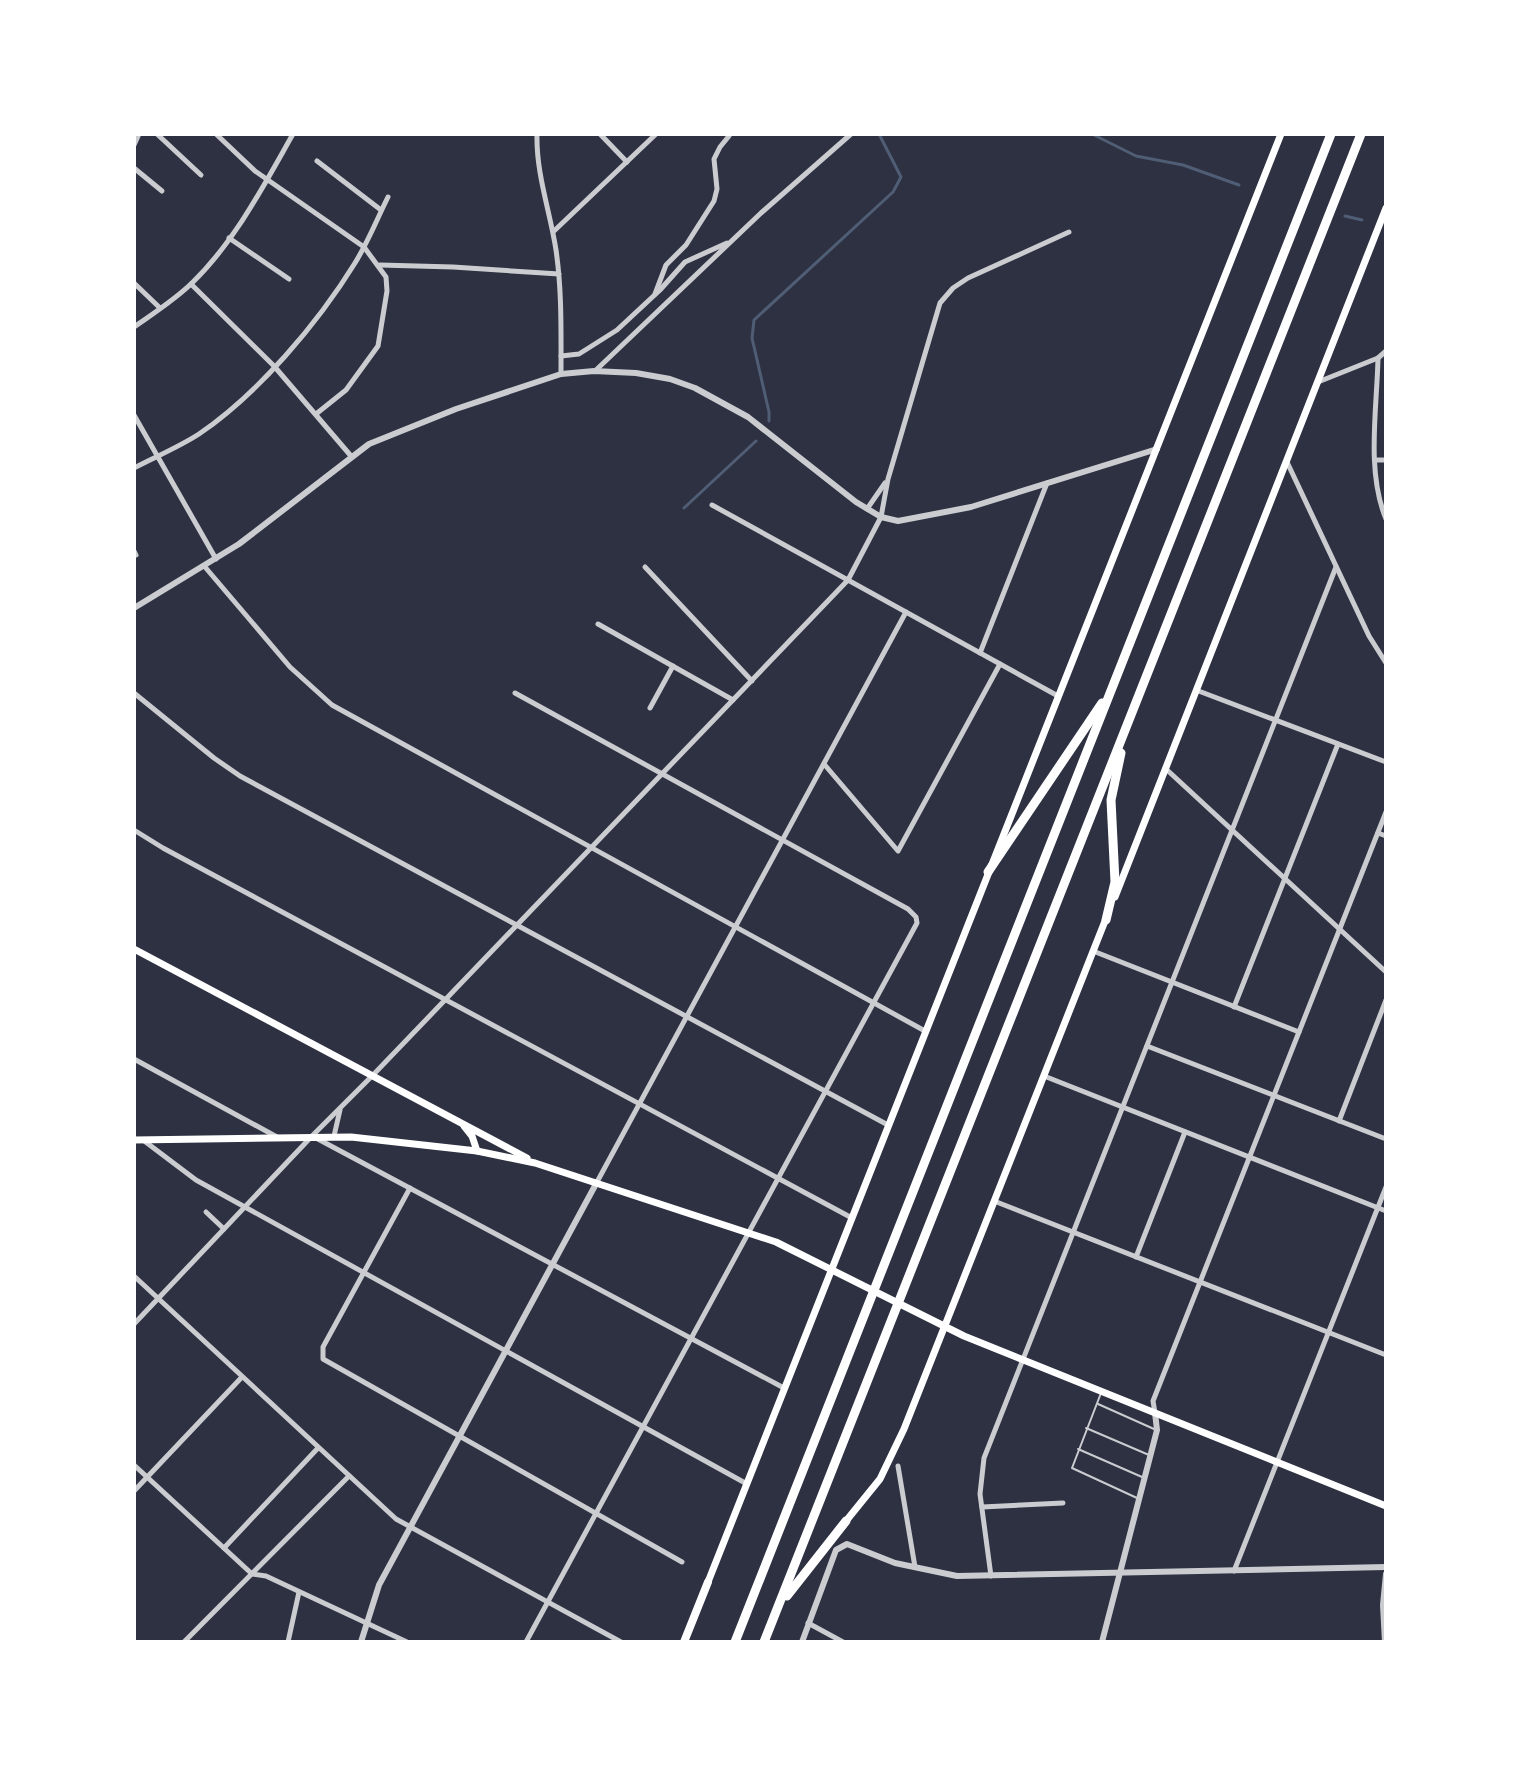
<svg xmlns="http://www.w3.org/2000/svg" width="1520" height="1776" viewBox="0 0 1520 1776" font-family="Commissioner,sans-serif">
<rect width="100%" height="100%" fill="#2d3142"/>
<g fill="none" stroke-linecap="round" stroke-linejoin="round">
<!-- stream -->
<g stroke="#4f5d75" stroke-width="3">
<path d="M1092,134l44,22 47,9 56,20"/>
<path d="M1345,216l17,4"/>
<path d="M769,421v-9l-17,-74 2,-18 139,-128 8,-15 -22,-43"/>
<path d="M684,508l72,-67"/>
</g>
<!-- service -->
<g stroke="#caccd0" stroke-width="2">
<path d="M1101,1393l-29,75 65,30"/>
<path d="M1098,1404l56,25"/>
<path d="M1086,1428l63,27"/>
<path d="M1078,1449l64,28"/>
</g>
<!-- minor -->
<g stroke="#caccd0" stroke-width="5">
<path d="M157,134l44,41"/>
<path d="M216,134l39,37 109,76 22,30 1,14 -9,55 -32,44 -30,24"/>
<path d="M537,134c-1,40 13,77 19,116 6,41 5,82 5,124"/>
<path d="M600,134l27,28"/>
<path d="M134,145l5,-11"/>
<path d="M317,161l64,49"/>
<path d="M134,168l28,23"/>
<path d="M554,231l102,-97"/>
<path d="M229,238l60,41"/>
<path d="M380,265l73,2 106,7"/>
<path d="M134,283l26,25"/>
<path d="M191,284l83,82 77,90"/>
<path d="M655,294l11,-29 20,-20 28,-44 3,-12 -3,-30 6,-12 9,-11"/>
<path d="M134,327c20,-14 42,-28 59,-45 42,-41 71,-97 100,-148"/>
<path d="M561,356l18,-2 38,-24 43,-40 25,-28 42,-19"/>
<path d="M1378,358c-1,51 -12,113 8,161"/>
<path d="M595,371l166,-158 90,-79"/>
<path d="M1318,382l60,-24 8,-7"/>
<path d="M134,415l82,144"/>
<path d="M1376,460h10"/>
<path d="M1287,462l82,174 17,27"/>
<path d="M134,468c21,-11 45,-21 65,-34 59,-40 119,-111 156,-171 13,-21 22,-44 33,-66"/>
<path d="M712,505l346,191"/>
<path d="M867,509l18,-26"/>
<path d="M134,551l2,4"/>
<path d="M205,567l85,100 42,38 593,326"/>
<path d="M645,567l107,114"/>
<path d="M598,624l135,76"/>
<path d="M980,653l67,-170"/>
<path d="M1196,690l190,72"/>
<path d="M134,693l80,65 26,18 648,349"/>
<path d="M515,693l393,216 8,8 1,6 -391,719"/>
<path d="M650,708l23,-42"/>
<path d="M824,764l74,87 102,-187"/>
<path d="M1166,769l220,203"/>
<path d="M134,830l29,18 689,370"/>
<path d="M1378,833l8,3"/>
<path d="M1093,951l206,81"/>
<path d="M1234,1007l104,-263"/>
<path d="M1147,1046l239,93"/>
<path d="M134,1059l143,78"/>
<path d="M1044,1076l342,135"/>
<path d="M1339,1121l47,-121"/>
<path d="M334,1136l6,-26"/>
<path d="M316,1138l468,250"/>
<path d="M143,1140l53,40 551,304"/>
<path d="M597,1182l309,-570"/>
<path d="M410,1188l-87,159v12l359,203"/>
<path d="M994,1201l392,154"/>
<path d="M206,1212l18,17"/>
<path d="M1136,1257l49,-125"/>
<path d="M134,1276l262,243 225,123"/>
<path d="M134,1324l178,-188 61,-61 475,-495 33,-63 7,-38 52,-176 13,-15 15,-10 101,-46"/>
<path d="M1155,1413l-2,-12 233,-589"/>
<path d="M134,1465l118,109 14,2 141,66"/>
<path d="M898,1466l17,101"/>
<path d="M134,1491l108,-114"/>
<path d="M982,1507l81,-4"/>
<path d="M224,1548l94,-100"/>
<path d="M1234,1571l152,-384"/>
<path d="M991,1576l-11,-82 4,-36 352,-891"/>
<path d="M808,1623l35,19"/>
<path d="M184,1642l165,-166"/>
<path d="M288,1642l11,-50"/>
</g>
<!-- tertiary -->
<g stroke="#caccd0" stroke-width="6">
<path d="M134,608l105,-64 130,-100 87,-35 105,-35 33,-3 42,2 34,6 25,9 53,29 108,85 25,15 17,4 73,-14 186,-58"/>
<path d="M361,1642l18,-57 218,-403"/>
<path d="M802,1642l34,-92 11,-6 48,19 62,13 429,-9"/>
<path d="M1102,1642l55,-212 -2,-17"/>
<path d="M1385,1642l-2,-37 3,-31"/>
</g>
<!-- secondary -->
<g stroke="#fff" stroke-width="7">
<path d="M1115,897l271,-689"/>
<path d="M134,949l393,209"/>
<path d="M464,1126l8,10 5,15"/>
<path d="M134,1140l217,-3 126,14 58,12 241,79 188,94 422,170"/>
<path d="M846,1521l34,-42 24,-50 203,-513"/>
<path d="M708,1582l573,-1448"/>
</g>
<!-- primary -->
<path stroke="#fff" stroke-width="8" d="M684,1642l24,-60"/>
<!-- motorway -->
<g stroke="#fff" stroke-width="9">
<path d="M988,872l114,-169"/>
<path d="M1106,920l9,-38 -4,-82 10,-47"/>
<path d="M787,1596l59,-75"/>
<path d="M735,1642l596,-1508"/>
<path d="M764,1642l597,-1508"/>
</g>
</g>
<!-- border -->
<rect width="1520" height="1776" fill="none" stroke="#ffffff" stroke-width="272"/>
</svg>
